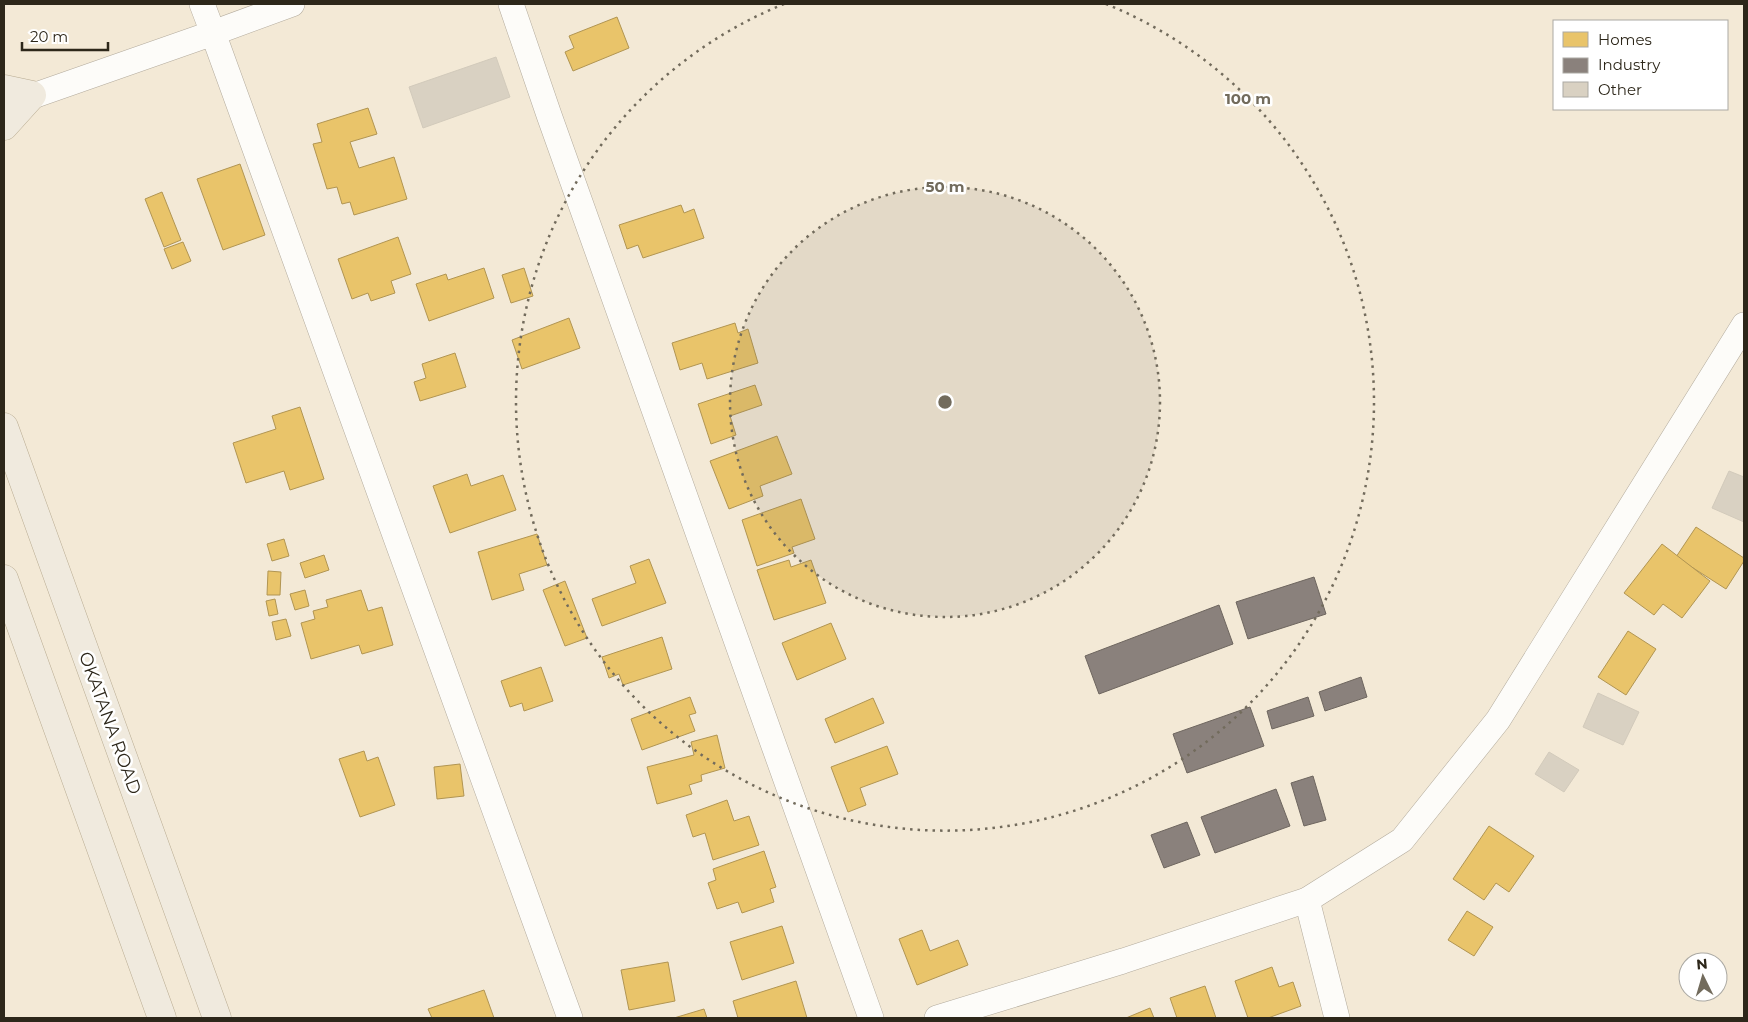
<svg xmlns="http://www.w3.org/2000/svg" width="1748" height="1022" viewBox="0 0 1748 1022" font-family="Montserrat,sans-serif">
<rect width="100%" height="100%" fill="#f3e9d6"/>
<!-- homes -->
<g fill="#e9c46a" stroke="#b19552">
<path d="M617,17l12,31 -56,23 -8,-19 9,-4 -5,-12z"/>
<path d="M368,108l9,26 -27,8 9,26 35,-11 13,42 -53,16 -4,-13 -8,2 -5,-17 -10,2 -14,-45 9,-2 -5,-18z"/>
<path d="M240,164l25,71 -42,15 -26,-71z"/>
<path d="M162,192l19,48 -17,7 -19,-48z"/>
<path d="M681,205l3,8 10,-4 10,29 -61,20 -5,-13 -11,4 -8,-24z"/>
<path d="M398,237l13,37 -20,7 4,12 -24,8 -3,-8 -16,6 -14,-40z"/>
<path d="M183,242l8,19 -19,8 -8,-20z"/>
<path d="M484,268l10,30 -65,23 -13,-37 30,-10 2,6z"/>
<path d="M524,268l9,28 -22,7 -9,-28z"/>
<path d="M569,318l11,30 -58,21 -10,-29z"/>
<path d="M735,323l3,10 10,-4 10,34 -51,16 -5,-16 -22,7 -8,-27z"/>
<path d="M455,353l11,34 -46,14 -6,-19 12,-4 -4,-14z"/>
<path d="M755,385l7,20 -32,11 6,19 -25,9 -13,-40z"/>
<path d="M300,407l24,72 -34,11 -6,-19 -38,12 -13,-40 43,-14 -4,-13z"/>
<path d="M777,436l15,38 -32,12 3,10 -34,13 -19,-48z"/>
<path d="M467,474l4,12 32,-11 13,35 -66,23 -17,-47z"/>
<path d="M801,499l14,40 -23,8 2,6 -37,13 -15,-46z"/>
<path d="M1696,527l48,31v3l-18,28 -50,-32z"/>
<path d="M537,534l10,31 -28,9 5,16 -32,10 -14,-48z"/>
<path d="M284,539l5,17 -17,5 -5,-17z"/>
<path d="M1662,544l48,37 -28,37 -19,-14 -9,11 -30,-22z"/>
<path d="M324,555l5,15 -24,8 -5,-15z"/>
<path d="M649,559l17,44 -64,23 -10,-27 44,-16 -6,-17z"/>
<path d="M789,560l2,7 20,-7 15,43 -52,17 -17,-50z"/>
<path d="M268,571l13,1 -1,23h-13z"/>
<path d="M565,581l22,57 -22,8 -22,-56z"/>
<path d="M305,590l4,16 -14,4 -5,-16z"/>
<path d="M361,590l7,21 14,-4 11,38 -31,9 -3,-9 -48,14 -10,-36 14,-4 -2,-8 15,-4 -2,-7z"/>
<path d="M275,599l3,15 -9,2 -3,-15z"/>
<path d="M286,619l5,17 -15,4 -4,-18z"/>
<path d="M831,623l15,36 -49,21 -15,-37z"/>
<path d="M1628,631l28,18 -30,46 -28,-18z"/>
<path d="M662,637l10,32 -49,16 -4,-11 -10,4 -7,-21z"/>
<path d="M541,667l12,34 -29,10 -2,-8 -12,4 -9,-26z"/>
<path d="M690,697l6,16 -7,2 6,16 -53,19 -11,-31z"/>
<path d="M873,698l11,25 -49,20 -10,-24z"/>
<path d="M717,735l8,33 -24,7 1,6 -13,4 3,9 -35,10 -10,-37 47,-12 -3,-13z"/>
<path d="M887,746l11,28 -38,14 6,17 -18,7 -17,-45z"/>
<path d="M364,751l3,10 11,-4 17,48 -35,12 -21,-58z"/>
<path d="M460,764l4,32 -27,3 -3,-32z"/>
<path d="M727,800l7,21 15,-5 10,29 -46,15 -8,-27 -12,4 -7,-22z"/>
<path d="M1489,826l45,30 -25,36 -13,-9 -12,17 -31,-21z"/>
<path d="M764,851l12,36 -6,2 4,13 -32,11 -4,-11 -21,7 -9,-26 8,-3 -3,-11z"/>
<path d="M1467,911l26,16 -19,29 -26,-16z"/>
<path d="M782,926l12,37 -52,17 -12,-38z"/>
<path d="M922,930l8,21 28,-11 10,25 -51,20 -18,-46z"/>
<path d="M668,962l7,39 -46,9 -8,-40z"/>
<path d="M1272,967l7,20 14,-5 8,24 -33,12h-20l-13,-37z"/>
<path d="M796,981l11,37h-69l-5,-17z"/>
<path d="M1205,986l11,32h-39l-7,-20z"/>
<path d="M484,990l10,28h-62l-4,-9z"/>
<path d="M1150,1008l4,10h-28z"/>
<path d="M704,1009l3,9h-33z"/>
</g>
<!-- industry -->
<g fill="#8a817c" stroke="#6e665f">
<path d="M1314,577l12,37 -78,25 -12,-37z"/>
<path d="M1219,605l14,39 -134,50 -14,-38z"/>
<path d="M1361,677l6,20 -42,14 -6,-19z"/>
<path d="M1308,697l6,19 -42,13 -5,-18z"/>
<path d="M1250,707l14,39 -77,27 -14,-39z"/>
<path d="M1313,776l13,44 -22,6 -13,-43z"/>
<path d="M1276,789l14,37 -75,27 -14,-36z"/>
<path d="M1187,822l13,33 -36,13 -13,-33z"/>
</g>
<!-- building -->
<g fill="#d9d1c2" stroke="#d2cabb">
<path d="M496,57l14,40 -87,31 -14,-41z"/>
<path d="M1729,471l15,6v45l-32,-14z"/>
<path d="M1598,693l41,19 -16,33 -40,-18z"/>
<path d="M1549,752l30,18 -15,22 -29,-18z"/>
</g>
<g fill="none" stroke-linecap="round" stroke-linejoin="round">
<defs>
<g id="street">
<path d="M202,4l11,29 79,-29"/>
<path d="M511,4l38,111 322,903"/>
<path d="M13,103l200,-70 357,985"/>
<path d="M1307,900l30,118"/>
<path d="M937,1018l186,-57 184,-61 95,-60 96,-120 246,-395"/>
</g>
<g id="primary">
<path d="M4,89l28,6 -28,31"/>
<path d="M4,427l213,591"/>
<path d="M4,579l158,439"/>
</g>
</defs>
<!-- street casing -->
<use href="#street" stroke="#b3ab9d" stroke-width="26"/>
<!-- primary casing -->
<use href="#primary" stroke="#b9ac92" stroke-width="29"/>
<!-- street -->
<use href="#street" stroke="#fdfcf9" stroke-width="25"/>
<!-- primary -->
<use href="#primary" stroke="#f0eade" stroke-width="28"/>
</g>
<!-- distance rings -->
<circle cx="945" cy="402" r="215" fill="#726b5c" fill-opacity=".12"/>
<g fill="none" stroke="#726b5c" stroke-width="2.5" stroke-dasharray="2.5 5">
<circle cx="945" cy="402" r="215"/>
<path d="M1106 4A429 429 0 1 1 784 4"/>
</g>
<g text-anchor="middle" dominant-baseline="central" stroke-width="5" stroke-linejoin="round" paint-order="stroke">
<!-- street labels -->
<g font-size="18" fill="#2d271a" stroke="#fff">
<text transform="translate(110 723) rotate(70)">OKATANA ROAD</text>
</g>
</g>
<circle cx="945" cy="402" r="8" fill="#726b5c" stroke="#fff" stroke-width="2.5"/>
<g font-size="15" text-anchor="middle" font-weight="bold" fill="#726b5c" stroke="#fff" stroke-width="5" stroke-linejoin="round" paint-order="stroke">
<text x="1248" y="104">100 m</text>
<text x="945" y="192">50 m</text>
</g>
<!-- border -->
<rect width="1748" height="1022" fill="none" stroke="#2d271a" stroke-width="10"/>
<!-- legend -->
<rect x="1553" y="20" width="175" height="90" fill="#ffffff" stroke="#aba9a3"/>
<rect x="1563" y="32" width="25" height="15" fill="#e9c46a" stroke="#aba9a3"/>
<text x="1598" y="45" font-size="15" fill="#2d271a">Homes</text>
<rect x="1563" y="58" width="25" height="15" fill="#8a817c" stroke="#aba9a3"/>
<text x="1598" y="70" font-size="15" fill="#2d271a">Industry</text>
<rect x="1563" y="82" width="25" height="15" fill="#d9d1c2" stroke="#aba9a3"/>
<text x="1598" y="95" font-size="15" fill="#2d271a">Other</text>
<!-- north arrow -->
<g transform="translate(1703 977) rotate(355)"><circle r="24" fill="#ffffff" stroke="#aba9a3"/>
<path d="M0-4L9 19L0 12L-9 19Z" fill="#726b5c"/>
<text y="-8" font-size="14" font-weight="bold" text-anchor="middle" fill="#2d271a">N</text>
</g>
<!-- scale -->
<path d="M22 42v8h86v-8" fill="none" stroke="#2d271a" stroke-width="2.5"/>
<text x="30" y="42" font-size="15" fill="#2d271a" stroke="#ffffff" stroke-width="4" paint-order="stroke">20 m</text>
</svg>
